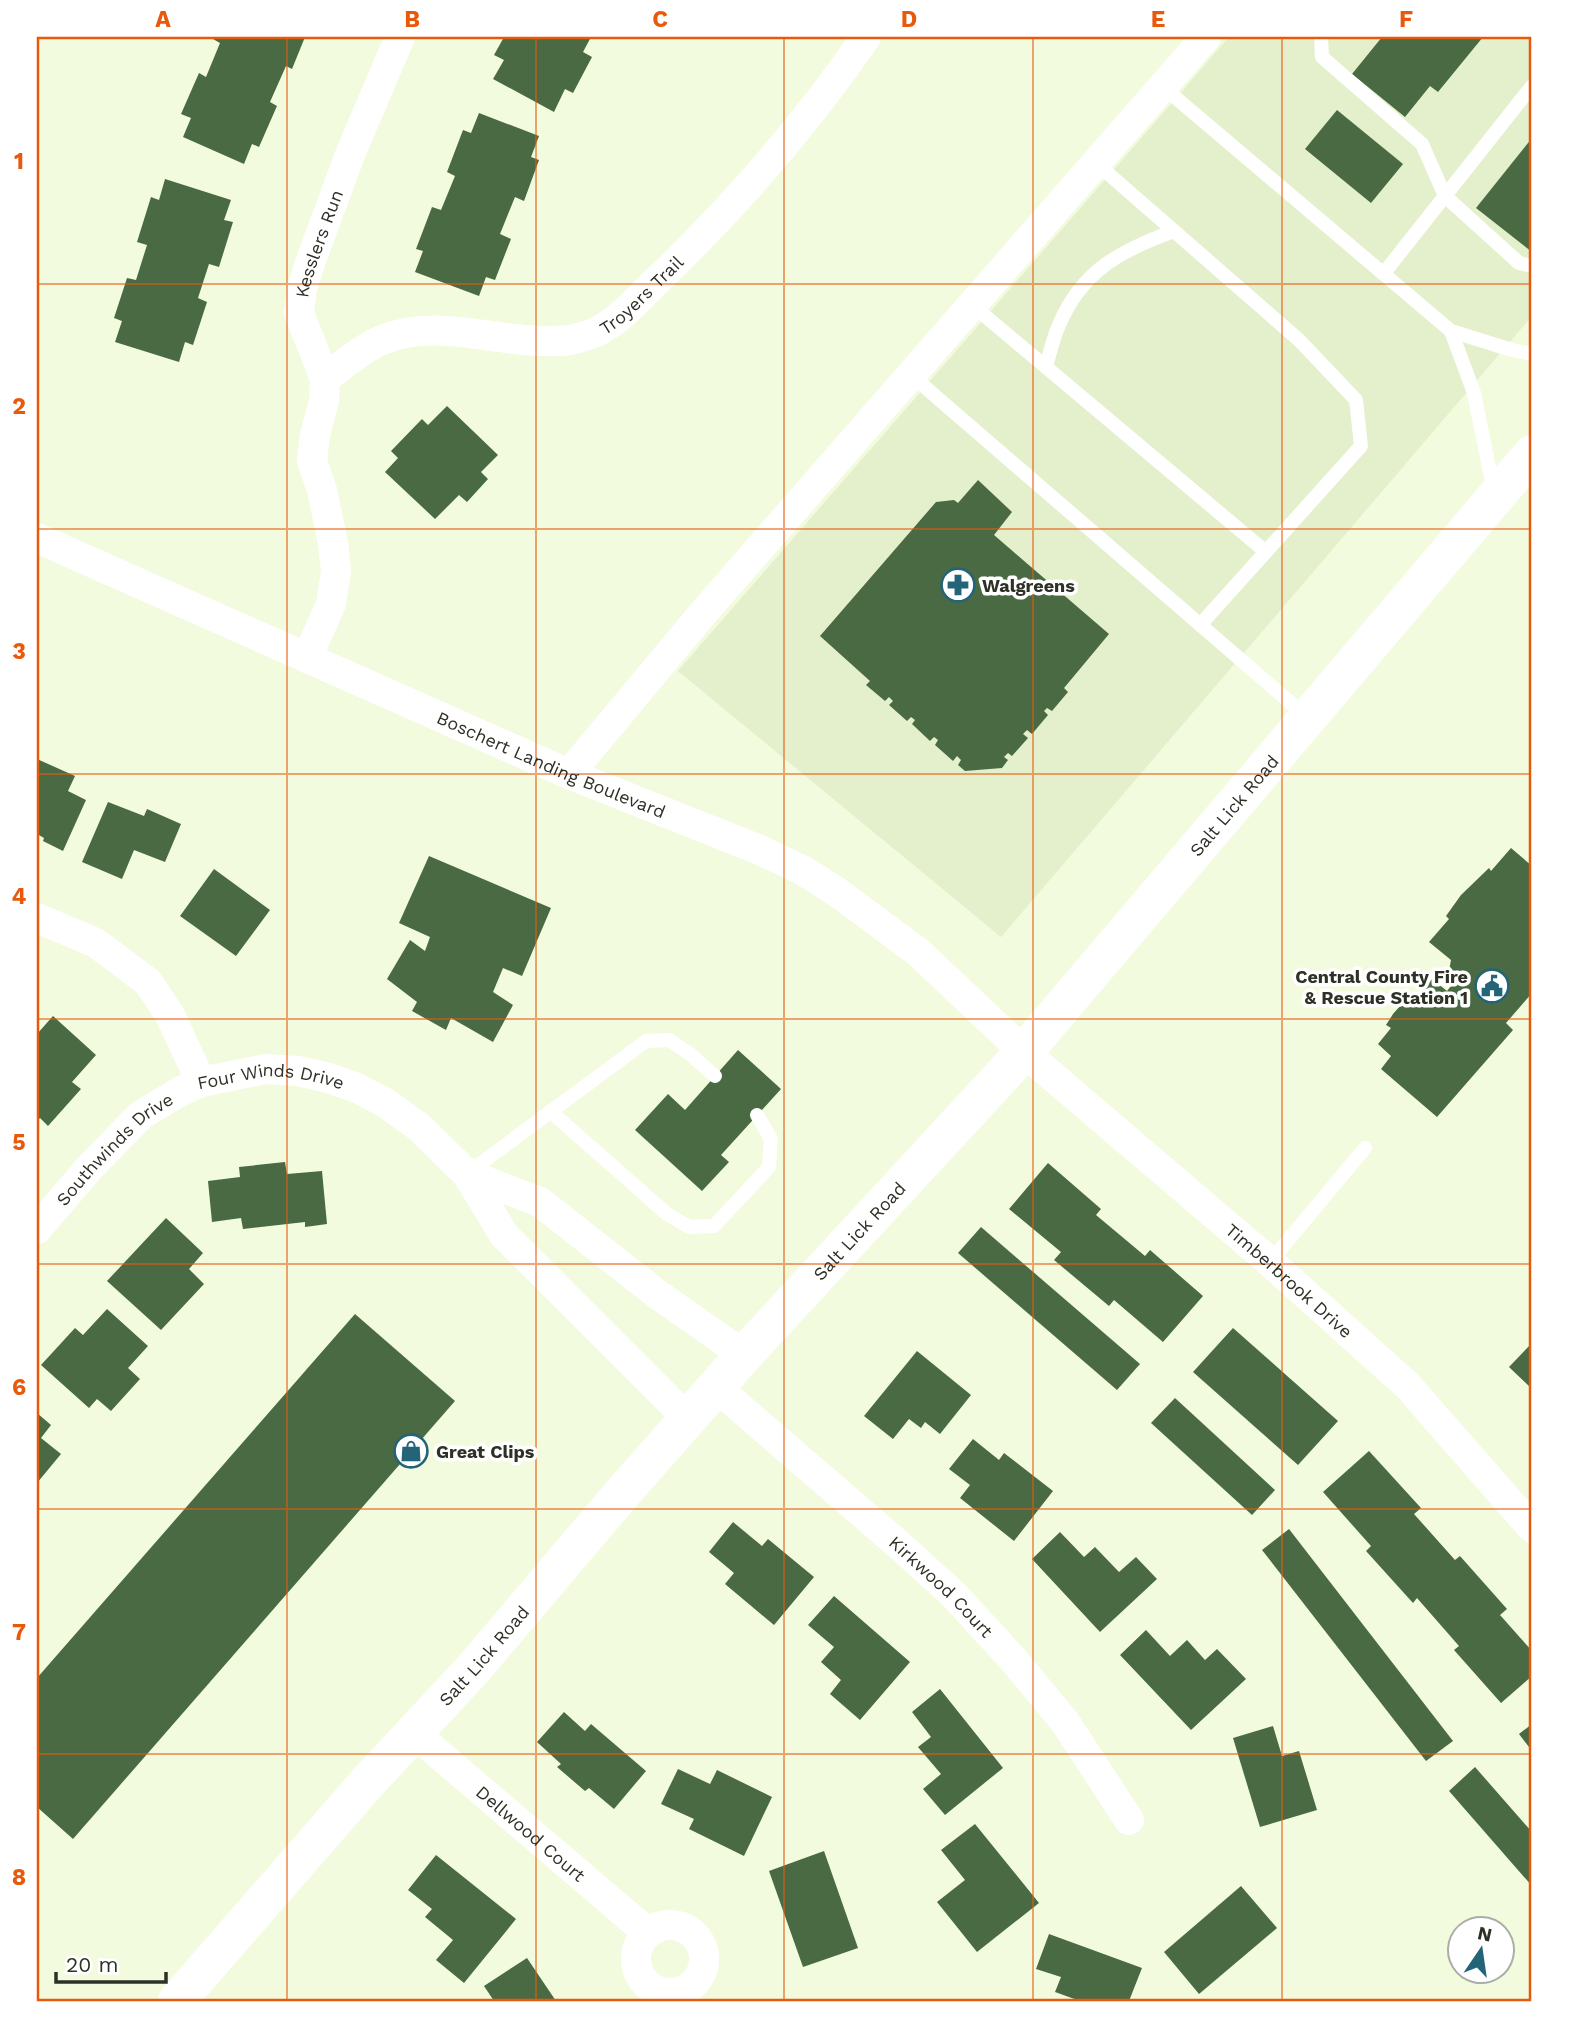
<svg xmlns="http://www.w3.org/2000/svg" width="1569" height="2038" viewBox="0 0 1569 2038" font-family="'Work Sans',sans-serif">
<rect width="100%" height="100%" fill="#f2fbde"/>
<!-- built -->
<path fill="#e4efcb" d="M1229,37h303v279l-531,621 -323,-266z"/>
<!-- building -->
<g fill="#496a43">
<path d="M214,37h91l-13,32 -6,-3 -16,36 7,4 -18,41 -7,-3 -8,20 -61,-27 8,-19 -10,-4 18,-41 7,4 14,-34 -7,-4z"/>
<path d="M504,37h87l-8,15 9,5 -19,36 -8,-4 -11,23 -61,-33 11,-19 -10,-5z"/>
<path d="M1382,37h101l-45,55 -8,-6 -25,31 -53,-43z"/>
<path d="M1337,110l66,54 -32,39 -66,-54z"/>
<path d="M479,113l60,23 -8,21 8,3 -15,41 -9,-4 -15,37 11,5 -16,41 -9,-3 -7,19 -64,-24 8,-21 -7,-2 16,-42 9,3 14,-34 -8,-4 16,-42 8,3z"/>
<path d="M1532,138v114l-56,-44z"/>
<path d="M165,179l66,21 -7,20 9,2 -14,45 -10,-3 -11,34 9,4 -14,43 -8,-3 -6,20 -64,-20 7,-21 -8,-3 13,-40 9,2 11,-35 -10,-3 14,-45 8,3z"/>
<path d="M447,406l51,49 -17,17 7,7 -21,23 -8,-7 -24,24 -50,-47 13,-14 -7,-7 31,-32 6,6z"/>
<path d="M978,480l34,32 -18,23 115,99 -45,54 4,4 -16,19 -5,-3 -3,3 4,4 -16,19 -5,-4 -4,4 5,4 -16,18 -4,-3 -4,4 4,3 -6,8 -37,3 -7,-6 3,-5 -4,-4 -4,5 -18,-16 3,-5 -4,-3 -4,4 -18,-17 3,-4 -4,-3 -4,4 -18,-16 4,-4 -4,-4 -4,4 -19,-16 4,-4 -50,-45 116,-134 18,-2 4,3z"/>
<path d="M37,759l38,17 -7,15 18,9 -23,51 -20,-10 1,-3 -7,-4z"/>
<path d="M108,802l36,14 3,-7 34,15 -16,38 -31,-12 -12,29 -40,-17z"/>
<path d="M1511,848l21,18v127l-26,30 7,7 -76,87 -56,-48 10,-13 -13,-12 13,-16 -5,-3 7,-11 15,-17 8,-5 4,3 12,-16 15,12 8,-10 -7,-5 3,-16 -22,-18 20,-23 -3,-3 15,-21 28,-27 2,3z"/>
<path d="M429,856l122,52 -29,68 -19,-8 -10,24 20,13 -20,37 -42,-24 -5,12 -34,-19 5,-9 -30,-23 23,-39 15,11 5,-14 -31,-14z"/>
<path d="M214,869l56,41 -34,46 -56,-40z"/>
<path d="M53,1016l43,39 -24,27 9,7 -33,37 -8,-8 -3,3v-87z"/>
<path d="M738,1050l43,39 -60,66 8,7 -27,29 -67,-61 33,-36 17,16z"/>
<path d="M285,1162l2,12 35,-3 5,53 -22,3v-5l-62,7 -2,-11 -29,4 -4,-41 32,-4 -1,-10z"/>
<path d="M1048,1163l53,46 -5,6 49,41 5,-6 53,46 -40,46 -49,-42 -5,6 -55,-46 7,-8 -52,-43z"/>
<path d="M166,1218l37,35 -14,16 15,15 -43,46 -54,-49z"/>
<path d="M981,1227l159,137 -23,26 -159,-137z"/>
<path d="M107,1309l41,37 -20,22 12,11 -29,32 -14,-12 -8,9 -48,-43 34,-37 8,7z"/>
<path d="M355,1314l100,87 -382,438 -36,-32v-129z"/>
<path d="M1233,1328l105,93 -40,44 -105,-93z"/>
<path d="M1532,1343v46l-23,-22z"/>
<path d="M917,1351l54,44 -31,39 -15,-12 -4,6 -12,-9 -16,20 -29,-23z"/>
<path d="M1175,1398l100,92 -23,25 -101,-92z"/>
<path d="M37,1413l14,12 -10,13 20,16 -24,29z"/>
<path d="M973,1439l26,21 5,-7 49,38 -39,50 -54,-43 10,-13 -21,-16z"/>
<path d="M1369,1451l52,57 -7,6 41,46 5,-4 47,53 -7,6 32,36v25l-31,27 -47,-53 5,-4 -42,-48 -4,5 -47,-52 5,-5 -48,-54z"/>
<path d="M733,1522l29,24 6,-7 46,38 -40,48 -49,-41 9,-11 -25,-21z"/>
<path d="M1289,1529l164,212 -27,20 -164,-211z"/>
<path d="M1060,1532l24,25 11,-10 24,25 17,-15 21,22 -57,53 -68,-73z"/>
<path d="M834,1596l76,66 -50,58 -30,-26 11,-14 -20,-18 13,-15 -26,-22z"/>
<path d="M1146,1630l24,26 17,-16 18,20 12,-11 29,30 -55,51 -71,-75z"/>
<path d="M940,1689l63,79 -58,47 -22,-26 18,-15 -23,-27 13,-10 -19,-25z"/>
<path d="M564,1712l21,19 6,-7 55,47 -32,38 -25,-21 -4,3 -28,-24 4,-3 -24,-22z"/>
<path d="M1532,1724v27l-13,-17z"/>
<path d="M1273,1726l9,30 17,-5 18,59 -57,17 -27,-89z"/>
<path d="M1475,1767l57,65v54l-83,-95z"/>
<path d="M678,1769l32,15 7,-14 55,27 -28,59 -55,-27 5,-10 -33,-15z"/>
<path d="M975,1824l64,79 -62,49 -40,-50 28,-22 -24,-30z"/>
<path d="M824,1851l34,97 -55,19 -34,-96z"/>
<path d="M436,1855l80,64 -52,64 -28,-23 17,-20 -28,-23 7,-8 -24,-19z"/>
<path d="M1241,1886l36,42 -78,66 -35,-42z"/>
<path d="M1049,1934l93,34 -13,33h-49l-25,-9 6,-15 -25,-8z"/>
<path d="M527,1958l29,43h-62l-10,-15z"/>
</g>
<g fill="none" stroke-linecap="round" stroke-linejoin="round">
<!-- service -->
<g stroke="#fff" stroke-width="14">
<path d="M1321,37l1,20 100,87 23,52 74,67 13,3"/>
<path d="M1163,87l288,244 61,19 20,4"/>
<path d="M1096,163l203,177 57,60 5,46 -161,179"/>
<path d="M1384,273l148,-187"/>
<path d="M972,305l294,247"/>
<path d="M1451,331l23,62 20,99"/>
<path d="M1046,367c4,-14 7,-29 13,-42 23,-55 63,-75 115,-94"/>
<path d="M911,375l396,342"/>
<path d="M550,1111l117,103 22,13 25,-1 55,-59 2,-28 -14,-24"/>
<path d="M468,1173l178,-132 23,-1 21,14 25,22"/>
<path d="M1270,1262l95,-114"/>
</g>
<!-- minor -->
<g stroke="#fff" stroke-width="30">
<path id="s1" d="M325,379c17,-13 36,-30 57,-39 58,-25 126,8 188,0 9,-2 23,-6 30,-10 24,-13 44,-38 64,-56 75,-73 143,-151 202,-237"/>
<path id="s2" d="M37,538l532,236 191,76 44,21 33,21 81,60 106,100 246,210 137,123 125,143"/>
<path id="s3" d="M307,658l24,-54 5,-33 -3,-28 -11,-53 -10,-29 3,-26 9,-34 1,-22 -26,-66 3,-24 9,-29 40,-108 49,-115"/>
<path d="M569,774l135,-162 502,-575"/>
<path d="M37,918l59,25 52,39 22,33 31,67"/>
<path d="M467,1174l73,28 117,92 87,61"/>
<path id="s4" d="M37,1229l53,-62 51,-52 40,-24 20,-9 65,-13 32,2 31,7 28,10 27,14 35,25 48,47 37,61 184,184"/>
<path id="s5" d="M716,1387l183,158 54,49 59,64 53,64 64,98"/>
<path id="s6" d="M414,1733l234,200"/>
<circle cx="670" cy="1959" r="34"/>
</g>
<!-- primary -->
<path stroke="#fff" stroke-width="38" id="s7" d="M177,2001l189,-217 108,-116 145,-171 125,-142 280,-303 508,-598"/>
</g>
<!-- grid -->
<path fill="none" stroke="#e8590c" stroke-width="2" stroke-opacity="0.55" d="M287,37v1964M536,37v1964M784,37v1964M1033,37v1964M1282,37v1964M37,284h1495M37,529h1495M37,774h1495M37,1019h1495M37,1264h1495M37,1509h1495M37,1754h1495"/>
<!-- icons -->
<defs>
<symbol id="pharmacy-ring" viewBox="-11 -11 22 22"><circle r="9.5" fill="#fff" stroke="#236478" stroke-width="1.5"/><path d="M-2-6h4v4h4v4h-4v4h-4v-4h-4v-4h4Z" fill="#236478"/></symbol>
<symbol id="civic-ring" viewBox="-11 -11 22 22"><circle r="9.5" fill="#fff" stroke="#236478" stroke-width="1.5"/><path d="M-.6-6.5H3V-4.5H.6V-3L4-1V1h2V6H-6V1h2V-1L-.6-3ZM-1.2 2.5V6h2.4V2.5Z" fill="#236478"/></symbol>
<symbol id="shop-ring" viewBox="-11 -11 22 22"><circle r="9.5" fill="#fff" stroke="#236478" stroke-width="1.5"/><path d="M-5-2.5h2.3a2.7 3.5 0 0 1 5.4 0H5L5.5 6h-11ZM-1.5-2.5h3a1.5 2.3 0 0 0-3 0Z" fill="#236478"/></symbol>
</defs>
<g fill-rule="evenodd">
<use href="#pharmacy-ring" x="939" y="566" width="38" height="38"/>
<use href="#civic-ring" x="1473" y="967" width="38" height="38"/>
<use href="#shop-ring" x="392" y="1432" width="38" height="38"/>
</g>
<g text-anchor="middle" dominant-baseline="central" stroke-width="7" stroke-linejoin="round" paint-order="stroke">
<!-- street labels -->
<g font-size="18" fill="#2e3126" stroke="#fff">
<text stroke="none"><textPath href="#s3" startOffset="432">Kesslers Run</textPath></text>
<text stroke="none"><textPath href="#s1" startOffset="345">Troyers Trail</textPath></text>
<text stroke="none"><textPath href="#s2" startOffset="562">Boschert Landing Boulevard</textPath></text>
<text stroke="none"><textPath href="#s7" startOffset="1596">Salt Lick Road</textPath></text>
<text stroke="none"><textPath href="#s4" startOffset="294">Four Winds Drive</textPath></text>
<text stroke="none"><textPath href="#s4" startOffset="112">Southwinds Drive</textPath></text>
<text stroke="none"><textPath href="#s7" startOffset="1029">Salt Lick Road</textPath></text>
<text stroke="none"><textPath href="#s2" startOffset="1472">Timberbrook Drive</textPath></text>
<text stroke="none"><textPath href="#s5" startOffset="301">Kirkwood Court</textPath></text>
<text stroke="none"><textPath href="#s7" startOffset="462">Salt Lick Road</textPath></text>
<text stroke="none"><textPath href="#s6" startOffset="154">Dellwood Court</textPath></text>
</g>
<!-- poi labels -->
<g font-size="18" font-weight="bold" fill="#2e3126" stroke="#fff" text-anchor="start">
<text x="982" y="585">Walgreens</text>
<text x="1468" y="976" text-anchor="end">Central County Fire<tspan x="1468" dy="21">&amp; Rescue Station 1</tspan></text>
<text x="436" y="1451">Great Clips</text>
</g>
</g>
<!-- border -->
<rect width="1569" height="2038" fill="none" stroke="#ffffff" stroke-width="77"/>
<!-- north arrow -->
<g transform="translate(1481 1950) rotate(13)"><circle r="33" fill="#ffffff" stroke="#abada8" stroke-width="2"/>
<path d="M0-5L12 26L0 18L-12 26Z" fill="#236478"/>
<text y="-10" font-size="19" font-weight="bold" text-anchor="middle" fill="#2e3126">N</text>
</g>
<!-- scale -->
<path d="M56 1972v10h110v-10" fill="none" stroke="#2e3126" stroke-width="3.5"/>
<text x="66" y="1972" font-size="21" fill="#2e3126" stroke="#ffffff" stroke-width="5" paint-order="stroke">20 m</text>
<rect x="38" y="38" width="1492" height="1962" fill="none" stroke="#e8590c" stroke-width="2.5"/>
<g font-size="23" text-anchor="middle" font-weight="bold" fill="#e8590c">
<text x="163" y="27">A</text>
<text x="412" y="27">B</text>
<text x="660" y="27">C</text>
<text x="909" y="27">D</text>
<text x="1158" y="27">E</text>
<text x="1406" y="27">F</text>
<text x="19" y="169">1</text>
<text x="19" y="414">2</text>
<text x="19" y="659">3</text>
<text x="19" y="904">4</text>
<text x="19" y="1150">5</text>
<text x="19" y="1395">6</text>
<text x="19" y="1640">7</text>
<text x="19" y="1885">8</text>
</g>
</svg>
